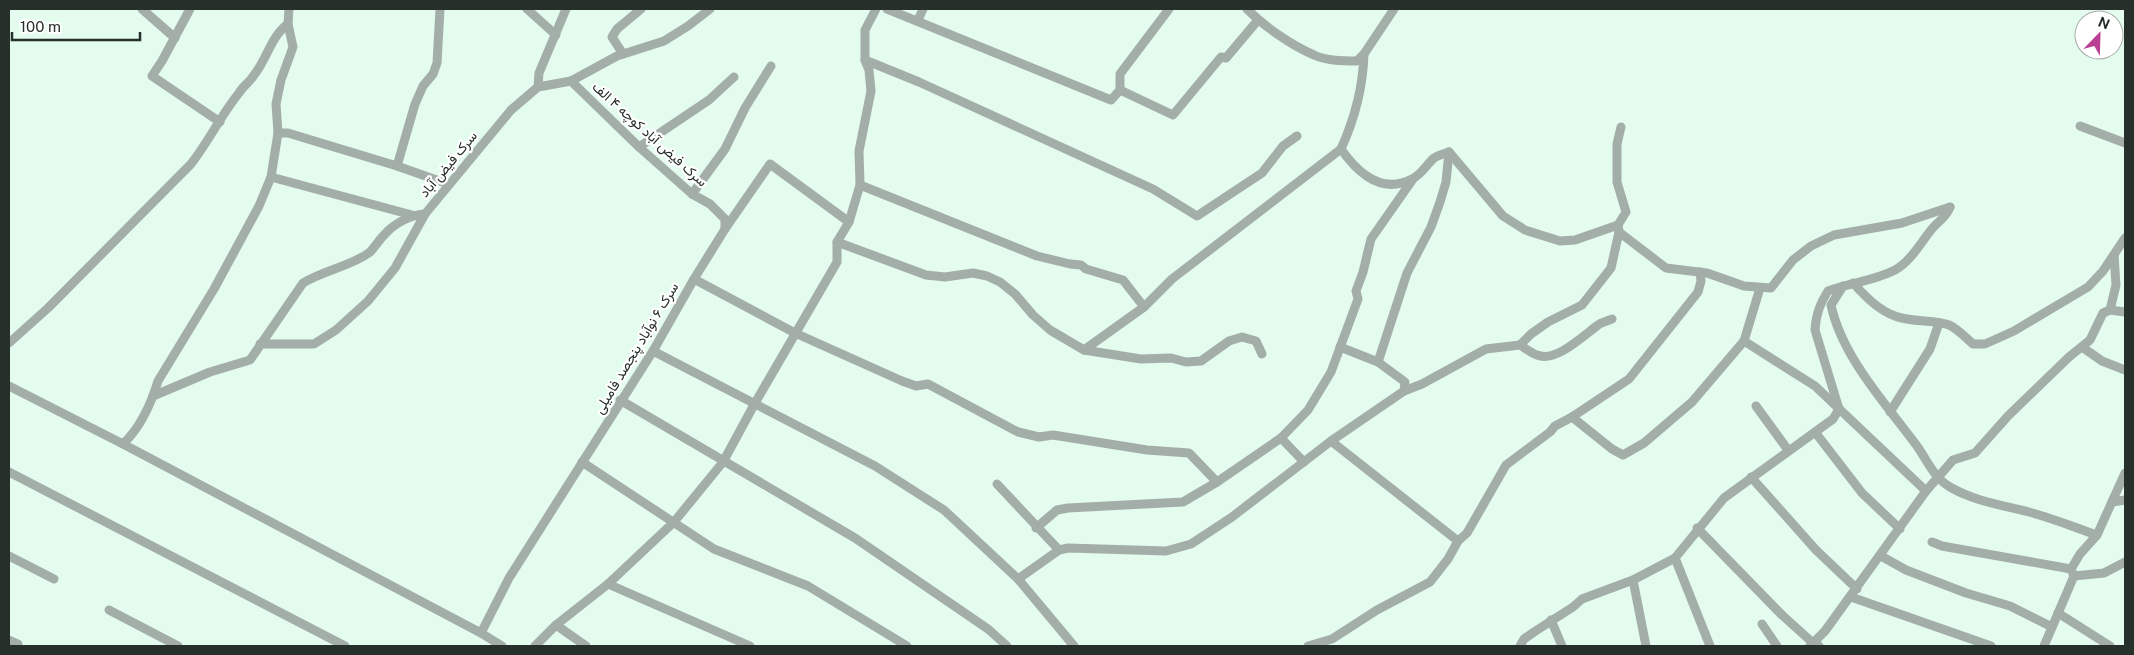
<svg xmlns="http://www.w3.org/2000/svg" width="2134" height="655" viewBox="0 0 2134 655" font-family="'Public Sans',Vazirmatn,sans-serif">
<rect width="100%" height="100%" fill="#e3fcee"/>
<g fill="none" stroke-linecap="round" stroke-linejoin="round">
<!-- minor -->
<g stroke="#a4aea9" stroke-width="9">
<path d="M142,9l33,29"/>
<path d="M190,9l-28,52 -10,15 68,46"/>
<path d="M527,9l29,26"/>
<path d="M887,9l224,91 9,-10v-16l49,-65"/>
<path d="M1247,9c18,18 44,36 67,46 13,6 29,6 43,6l7,-7 30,-45"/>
<path d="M918,20l5,-11"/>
<path d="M623,54l-11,-17 5,-8 24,-20"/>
<path d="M865,60l54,22 234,107 44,27 65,-43 21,-27 14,-10"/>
<path d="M571,81l68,66 53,47 18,10 15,15v10"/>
<path d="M538,87l1,-14 27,-64"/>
<path d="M1120,90l53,25 48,-58 5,1 32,-38"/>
<path d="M2080,126l45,17"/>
<path d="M278,133h10l109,33 51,18"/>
<path d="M639,147l70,-47 25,-23"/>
<path d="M1341,149c16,23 40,46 71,30 9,-4 15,-15 22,-21 4,-3 10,-4 15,-6"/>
<path d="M1449,152l54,64 22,14 35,11 15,-1 43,-15"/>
<path d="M397,166l18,-62 8,-18 10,-12 4,-11 3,-54"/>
<path d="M271,177l141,38"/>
<path d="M860,185l177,71 33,8 11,1 5,4 37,11 21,27"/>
<path d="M692,194l33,-45 20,-41 26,-42"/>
<path d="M1619,232l47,36 41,5 37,13 27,2 22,-28 18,-14 23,-11 68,-12 48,-16"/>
<path d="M837,242l89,33 19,2 28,-4 14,3 13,6 15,12 18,21 17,15 34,20 57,9 30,-1 15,4 15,-1 28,-20 13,-4 14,4 6,13"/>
<path d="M694,279l101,54 107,48 14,5 12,-2 90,48 21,5 14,-2 94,15 42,3 28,29"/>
<path d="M1853,283c12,13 25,27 42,33 17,7 40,3 54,9 9,4 17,13 24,19h12l29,-13 74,-44 15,-16 22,-33"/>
<path d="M1843,286l-12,19c11,52 55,99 86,141 10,14 17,32 33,41 24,14 51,18 79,25 23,6 45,15 68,23"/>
<path d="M2110,310l15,2"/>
<path d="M1744,341l71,45 111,105"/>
<path d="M9,343l39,-35 143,-144c18,-23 30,-49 48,-71 4,-7 11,-11 15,-18 13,-16 17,-39 34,-51"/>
<path d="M260,344h54l22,-14 32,-29 27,-33 30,-54"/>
<path d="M1520,345c5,3 11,8 17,10 19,8 47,-20 61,-30 4,-3 10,-4 14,-6"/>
<path d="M1340,347l38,15 27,20 -1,9"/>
<path d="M2082,347l20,14 23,9"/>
<path d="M1084,350l60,-43 28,-28 169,-130c14,-31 22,-61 23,-95"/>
<path d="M653,351l222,115 69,44 74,69 56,67"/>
<path d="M1378,362l29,-89 24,-46 9,-25 6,-20 3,-30"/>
<path d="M9,386l114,58 358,189 21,13"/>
<path d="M153,396l57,-24 40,-12 53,-77c21,-13 49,-17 67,-31 5,-5 9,-12 15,-18 10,-11 25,-19 40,-20l86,-104 27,-23 33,-6 46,-25 47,-15 24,-15 22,-17"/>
<path d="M620,400l235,138 133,91 19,17"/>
<path d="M1756,406l32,44"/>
<path d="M1890,412l40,-63 9,-26"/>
<path d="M1572,417l40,32 11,6 21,-12 48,-41 52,-61 16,-53"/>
<path d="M1815,432l47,61 38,36"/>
<path d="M1281,438l23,24"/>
<path d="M1331,441l127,100"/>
<path d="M123,444c18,-17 28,-40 35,-63l56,-92 45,-83 12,-29 7,-44 -2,-29 5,-24 12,-33 -5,-23 1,-15"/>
<path d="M582,462l132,87 94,37 99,60"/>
<path d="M9,472l336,174"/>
<path d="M1751,477l65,73 41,39"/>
<path d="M997,484l62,66"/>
<path d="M2112,502l13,-2"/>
<path d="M1036,528l21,-18 11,-2 115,-6 34,-20 64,-44 27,-28 23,-38 27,-73 -2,-8 7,-19 8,-33 42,-60"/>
<path d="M1697,528l85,87 31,28 6,3"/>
<path d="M1932,542l10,4 129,23"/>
<path d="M9,556l45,23"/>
<path d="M1881,556l25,14 60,23 44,13 42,21"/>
<path d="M1675,558l35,88"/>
<path d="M2074,576l30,-3 21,-11"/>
<path d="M1018,579l41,-29 9,-2 98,3 25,-7 41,-27 99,-76 73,-50 18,-7 64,-35 34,-4 11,-11 17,-12 34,-17 29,-37 8,-36 -1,-7 8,-13 -9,-30v-38l4,-17"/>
<path d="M1633,580l13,66"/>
<path d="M608,584l142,62"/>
<path d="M1851,597l140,49"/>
<path d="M109,610l69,36"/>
<path d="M2058,613l52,33"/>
<path d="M1551,620l11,26"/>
<path d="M1762,624l15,22"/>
<path d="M556,625l30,21"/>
<path d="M481,633l28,-55 144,-227 41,-72 31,-50 45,-65 79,58"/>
<path d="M9,640l9,4"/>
<path d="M535,646l21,-21 52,-41 66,-62 49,-60 32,-59 82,-141v-20l12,-20 11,-37 -1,-34 12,-60 -2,-21 -4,-10v-30l11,-21"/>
<path d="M1308,646l24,-7 45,-29 53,-28 18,-23 10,-18 9,-8 39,-68 44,-33 5,-6 17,-9 57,-38 69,-87 3,-11 -1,-9"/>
<path d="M1520,646l4,-7 10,-7 39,-25 9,-8 51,-19 42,-22 49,-60 109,-79 6,-10 -24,-79c1,-16 5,-26 13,-39 21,-8 46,-10 67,-21 15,-8 25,-26 36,-40 6,-8 16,-13 19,-23"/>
<path d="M1810,646l15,-15 101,-140 27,-31 22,-7 33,-37 61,-59 21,-17 13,-27 7,-3 6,-25 -2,-30"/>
<path d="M2044,646l30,-70 -3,-7 9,-15 17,-19 28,-62"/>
</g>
</g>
<g text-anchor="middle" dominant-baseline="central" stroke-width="4.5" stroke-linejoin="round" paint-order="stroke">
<!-- street labels -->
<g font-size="14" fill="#262f2a" stroke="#fff">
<text transform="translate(650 134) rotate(42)">سرک فيض آباد کوچه ۴ الف</text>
<text transform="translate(448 164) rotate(-50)">سرک فيض آباد</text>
<text transform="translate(636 348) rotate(-59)">سرک ۶ نوآباد پنجصد فامیلی</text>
</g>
</g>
<!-- border -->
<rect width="2134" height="655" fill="none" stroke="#262f2a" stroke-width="20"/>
<!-- north arrow -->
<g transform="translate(2099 35) rotate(23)"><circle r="24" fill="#ffffff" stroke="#a8acaa"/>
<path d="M0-4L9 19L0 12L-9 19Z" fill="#b93f92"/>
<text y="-8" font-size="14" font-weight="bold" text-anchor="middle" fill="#262f2a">N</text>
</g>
<!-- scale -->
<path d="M12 32v8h128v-8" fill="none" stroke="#262f2a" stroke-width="2.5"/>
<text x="20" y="32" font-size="15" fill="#262f2a" stroke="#ffffff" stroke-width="4" paint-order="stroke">100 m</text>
</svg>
